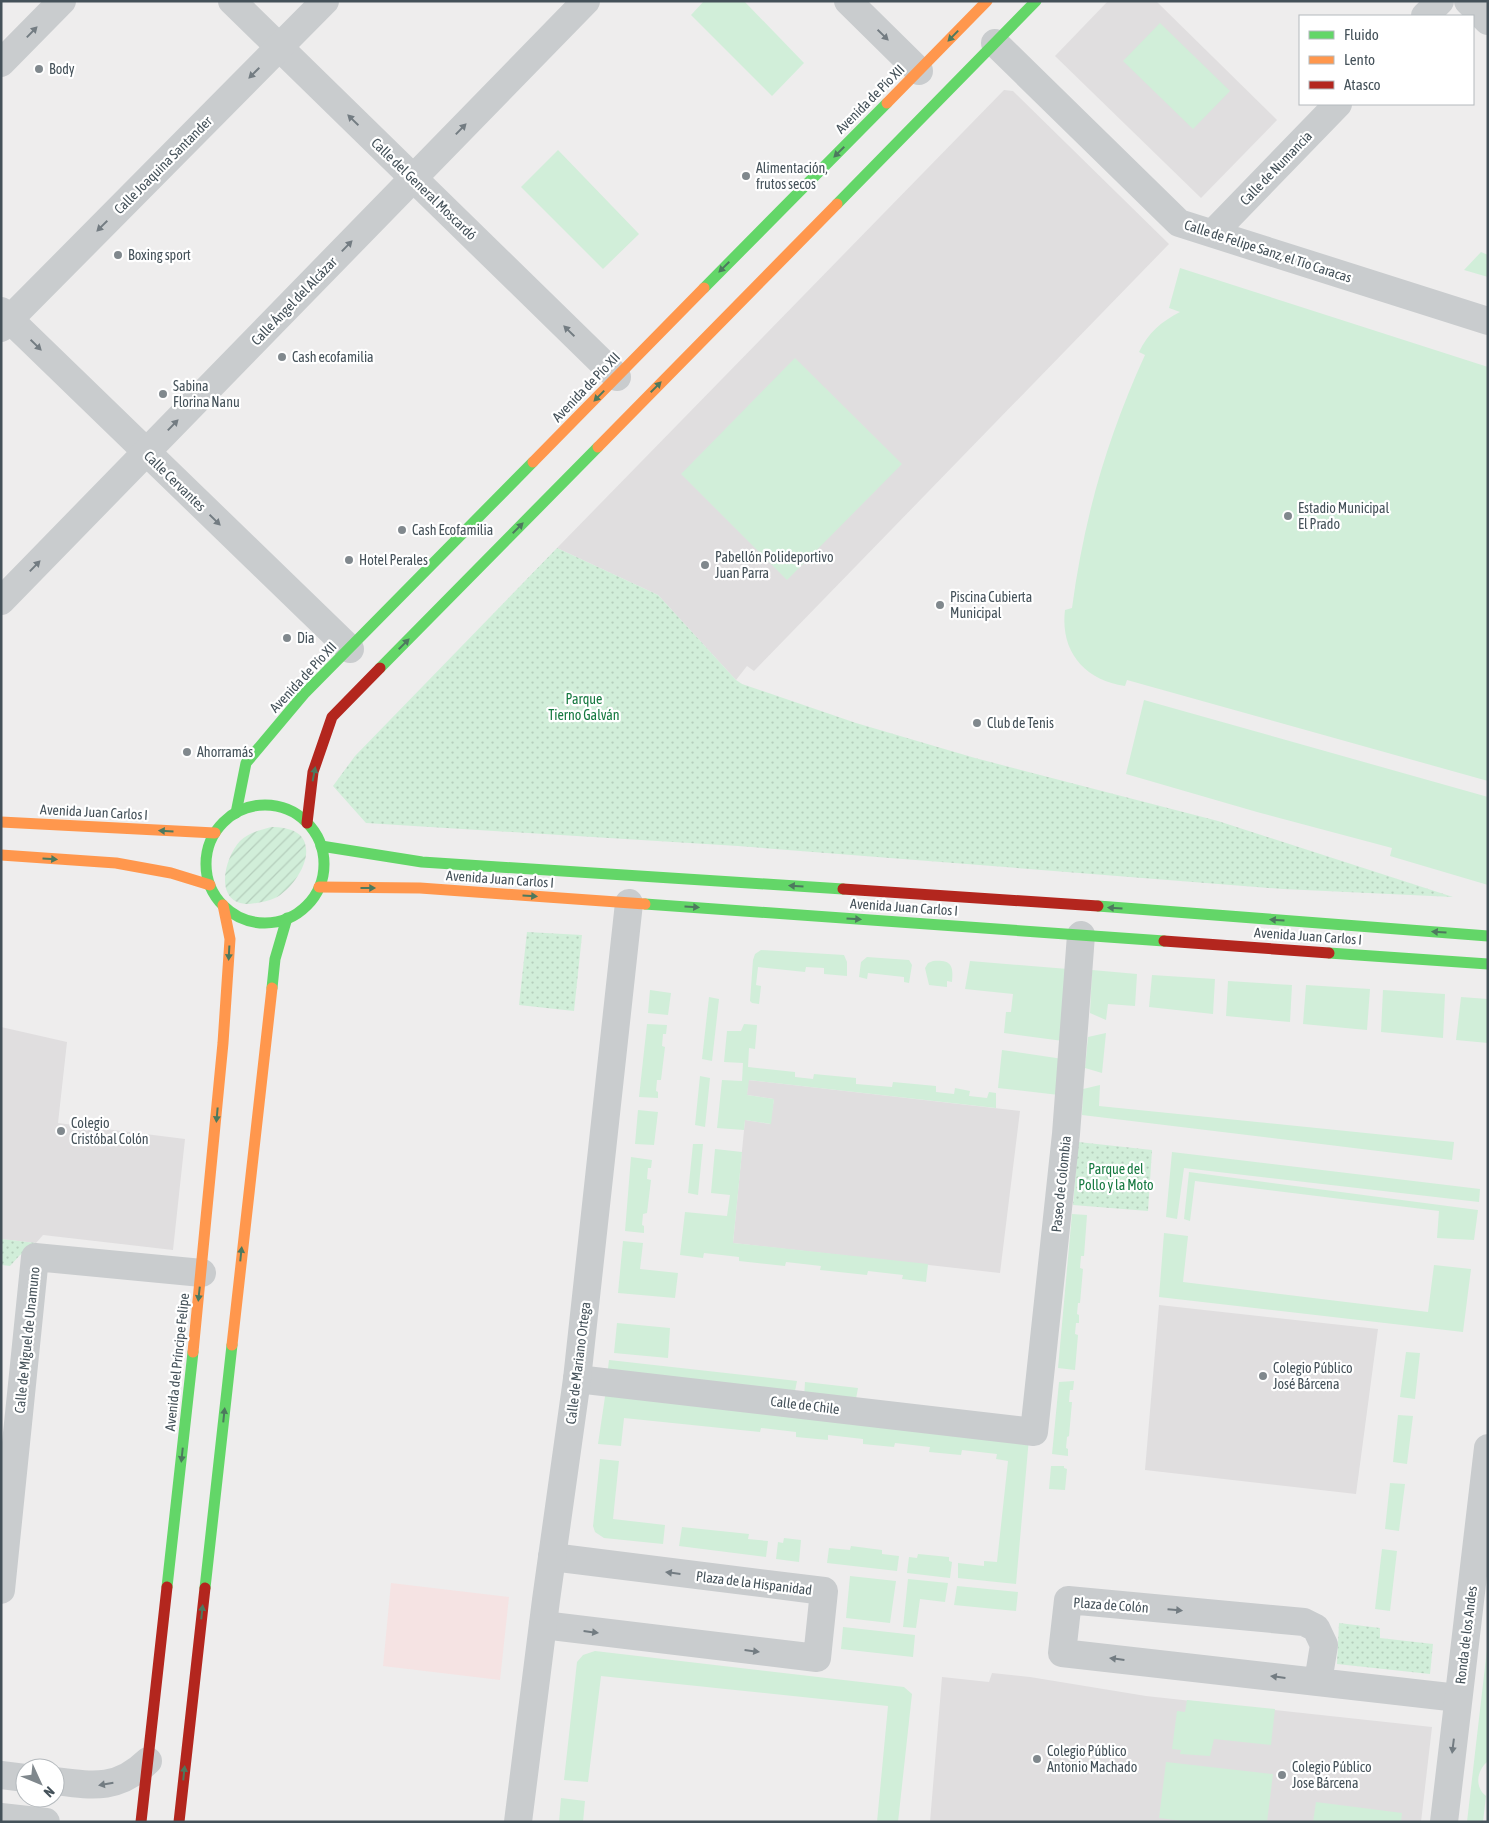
<svg xmlns="http://www.w3.org/2000/svg" width="1489" height="1823" viewBox="0 0 1489 1823" font-family="'Asap Condensed',sans-serif">
<defs>
<pattern id="park-dots" width="8" height="8" patternUnits="userSpaceOnUse" patternTransform="scale(1.25)"><rect width="8" height="8" fill="#d1eed9"/><path d="M2 2h.1M6 6h.1" fill="none" stroke="#b5cebc" stroke-width="1.8" stroke-linecap="round"/></pattern>
<pattern id="garden-furrows" width="10" height="10" patternUnits="userSpaceOnUse" patternTransform="scale(1.25)"><rect width="10" height="10" fill="#d1eed9"/><path d="M-1 1l2-2M0 10L10 0M9 11l2-2" fill="none" stroke="#b5cebc"/></pattern>
</defs>
<rect width="100%" height="100%" fill="#eeeded"/>
<!-- education -->
<g fill="#e0dedf">
<path d="M1108,1h48l121,119 -76,78 -146,-142z"/>
<path d="M1004,90l9,1 156,153 -415,427 -7,-5 -11,14 -78,-85 -101,-47z"/>
<path d="M1,1027l66,15 -9,81 127,16 -12,111 -130,-15 -7,8 -35,-4z"/>
<path d="M748,1080l272,31 -20,162 -267,-30 12,-123 25,4 4,-25 -27,-4z"/>
<path d="M1159,1305l219,24 -22,165 -211,-24z"/>
<path d="M992,1673l38,4 116,19 286,31 -11,95h-491l12,-145 47,5z"/>
</g>
<!-- medical -->
<path fill="#f5e3e3" d="M391,1583l118,14 -9,83 -117,-14z"/>
<!-- grass -->
<g fill="#d1eed9">
<path d="M704,1h40l60,62 -32,33 -81,-81z"/>
<path d="M1160,23l70,68 -37,38 -70,-68z"/>
<path d="M558,150l81,84 -36,35 -82,-82z"/>
<path d="M1481,252l7,3v22l-24,-7z"/>
<path d="M1180,268l308,99v414l-361,-101 -2,6c-41,-6 -65,-35 -60,-76l7,-2c12,-90 35,-170 73,-253l-6,-3c9,-19 23,-31 41,-40l-11,-4z"/>
<path d="M795,358l107,106 -115,116 -106,-106z"/>
<path d="M1144,700l344,97v88l-98,-29 2,-8 -135,-36 -131,-38z"/>
<path d="M761,950l83,5 3,7v14l-23,-2v-6l-18,-1 -1,5 -47,-5 -2,18 5,1 -2,18 -7,-1 -2,-2 3,-41 2,-6z"/>
<path d="M867,957l42,3 3,5 -3,18 -5,-1v-5l-36,-4 -1,6 -8,-2 2,-15z"/>
<path d="M933,961c17,-1 21,3 19,21l-5,-1v6l-18,-2 -4,-17 3,-5z"/>
<path d="M970,961l98,8 -5,72 -59,-8 2,-21h5l2,-18 -48,-5z"/>
<path d="M1092,970l45,4 -2,32 -27,-2 -2,16 -16,-7z"/>
<path d="M1152,975l63,4 -2,35 -64,-7z"/>
<path d="M1228,981l64,4 -2,37 -64,-6z"/>
<path d="M1306,985l64,4 -3,41 -64,-6z"/>
<path d="M650,990l21,3 -3,22 -20,-2z"/>
<path d="M1383,990l62,4 -2,44 -62,-6z"/>
<path d="M709,997l10,2 -7,62 -10,-2z"/>
<path d="M1461,997l27,2v44l-32,-3z"/>
<path d="M647,1024l20,1 -1,9h-3l-1,12 3,1 -4,33h-4l-1,11 2,1v6l-19,-1z"/>
<path d="M744,1024l13,1 -2,24 -6,-1 -1,19 47,5v5l18,2 1,-5 42,4v6l36,3 1,-5 43,4v6l18,2 1,-6 15,3 -1,5 18,2 2,-6 7,1v15l-247,-28 -2,15 27,4 -3,25 -26,-4 -1,10 -27,-2 5,-48 20,1 1,-18 -19,-1 3,-31h14z"/>
<path d="M1106,1033l-4,40 -17,-5 3,-31z"/>
<path d="M1002,1050l61,9 -4,36 -61,-7z"/>
<path d="M700,1076l10,2 -5,49 -10,-2z"/>
<path d="M1100,1085l-1,21 355,36 -2,18 -370,-45 1,-26z"/>
<path d="M638,1110l20,2 -4,33 -19,-1z"/>
<path d="M693,1144h10l-5,51 -10,-2z"/>
<path d="M715,1149l27,3 -9,91 195,21 -2,18 -24,-3 1,-4 -35,-4 -1,4 -47,-5 1,-4 -35,-4 -1,4 -46,-5v-4l-35,-4 -1,5 -23,-3 5,-43 42,4 3,-21 -19,-2z"/>
<path d="M1172,1152l308,37 -1,13 -295,-34 -7,51 -11,-2z"/>
<path d="M631,1157l21,3 -1,8h-3l-1,11 4,1 -4,33 -4,1 -1,11 2,1v7l-19,-2z"/>
<path d="M1189,1172l289,38 -4,30 -37,-2 2,-27 -244,-30 -5,40 -6,-2z"/>
<path d="M1072,1214l15,1 -3,41h-3l-1,12 3,1 -3,34h-2l-1,11 2,1v8h-3l-1,11 3,1 -3,35 -17,-2z"/>
<path d="M1164,1233l24,3 -5,46 245,30 6,-47 37,4 -8,63 -304,-35z"/>
<path d="M623,1241l20,2 -3,26 38,4 -3,25 -57,-5z"/>
<path d="M617,1323l53,5 -2,30 -54,-5z"/>
<path d="M1406,1352l14,1 -5,46 -15,-2z"/>
<path d="M609,1360l188,21 -3,15 -187,-19z"/>
<path d="M1074,1381l-1,9h-3l-1,12h3l-3,34 -2,1 -1,11 2,1v7l-16,-2 7,-72z"/>
<path d="M805,1382l53,6 -3,16 -51,-6z"/>
<path d="M606,1390l423,48 -13,146 -58,-6v-15l26,3v-5l13,1 11,-101 -12,-2 1,-5 -35,-4 -1,5 -32,-3 1,-5 -35,-4 -1,4 -31,-3v-5l-35,-4v5l-32,-3v-5l-35,-4 -1,4 -136,-14 -3,28 -23,-2z"/>
<path d="M1398,1415l15,1 -6,48 -14,-2z"/>
<path d="M600,1459l19,2 -6,58 52,6 -2,19 -59,-6 -9,-6 -2,-6z"/>
<path d="M1051,1466h13v2l3,1 -2,21 -16,-1z"/>
<path d="M1390,1483l15,1 -6,47 -14,-2z"/>
<path d="M682,1527l67,7 -1,5 20,2 -2,16 -87,-11z"/>
<path d="M784,1538l17,2 -2,22 -23,-3 2,-17 5,1z"/>
<path d="M851,1546l31,4v4l17,2 -2,15 -70,-8 2,-15 21,2z"/>
<path d="M1382,1549l15,2 -7,60 -15,-2z"/>
<path d="M918,1554l31,3v4l3,1 -2,16 -43,-5 2,-16 8,1z"/>
<path d="M850,1576l46,5 -6,42 -44,-5z"/>
<path d="M908,1579l40,4 -3,19 -25,-3 -4,29 -13,-1z"/>
<path d="M957,1586l61,6 -2,19 -62,-6z"/>
<path d="M843,1627l72,8 -2,22 -72,-8z"/>
<path d="M1488,1641v120c-11,9 -14,26 -2,35l-3,26h-16z"/>
<path d="M595,1651l309,36 8,7 -14,128h-21l11,-116 -287,-30 -13,106 -24,-2 13,-118 6,-7z"/>
<path d="M1187,1700l88,9 -4,36 -57,-6 -4,17 -30,-2 1,-4 -9,-1 5,-38 8,1z"/>
<path d="M1166,1762l107,12 -6,48h-76l-32,-4z"/>
<path d="M561,1798l24,3 -2,21h-24z"/>
<path d="M1316,1802l86,11 -1,9h-88z"/>
</g>
<!-- park -->
<g fill="url(#park-dots)">
<path d="M557,548l101,47 78,85 6,4 114,39 119,35 243,63 235,76 -170,-8 -545,-43 -372,-23 -33,-37 22,-30z"/>
<path d="M527,932l55,3 -8,76 -55,-6z"/>
<path d="M1078,1142l74,8 -4,61 -75,-6z"/>
<path d="M1,1239l35,4v4l-16,8 -10,11 -8,-1 -1,8z"/>
<path d="M1339,1623l41,5v10l53,6 -3,30 -93,-10z"/>
</g>
<!-- garden -->
<path fill="url(#garden-furrows)" d="M271,827c9,0 21,1 29,8 18,19 -7,54 -25,63 -8,4 -18,5 -26,6 -36,0 -25,-46 -9,-63 8,-8 20,-11 31,-14z"/>
<g fill="none" stroke-linecap="round" stroke-linejoin="round">
<!-- street -->
<g stroke="#c9ccce" stroke-width="28">
<path d="M232,1l385,376"/>
<path d="M848,1l71,70"/>
<path d="M1468,1l20,20"/>
<path d="M1425,16l15,-15"/>
<path d="M995,43l184,180 309,98"/>
<path d="M1,63l61,-62"/>
<path d="M1213,233l125,-129"/>
<path d="M1,311l349,338"/>
<path d="M1,328l324,-327"/>
<path d="M1,601l585,-600"/>
<path d="M577,1379l457,53 32,-298 15,-199"/>
<path d="M1,1590l34,-333 167,16"/>
<path d="M543,1625l274,33 7,-67 -272,-34"/>
<path d="M1318,1682l6,-37 -8,-17 -12,-6 -236,-22 -6,53 396,45"/>
<path d="M1,1775l24,3"/>
<path d="M55,1781c39,5 63,9 93,-20"/>
<path d="M1,1817l45,5"/>
<path d="M518,1822l28,-222 31,-221 52,-476"/>
<path d="M1444,1822l44,-374"/>
</g>
<!-- fast -->
<g stroke="#63d668" stroke-width="11">
<path d="M837,204l199,-203"/>
<path d="M704,288l183,-185"/>
<path d="M380,668l218,-221"/>
<circle cx="265" cy="864" r="59"/>
<path d="M236,813l10,-50 58,-69 229,-232"/>
<path d="M321,846l101,16 421,27"/>
<path d="M645,904l519,37"/>
<path d="M1098,906l390,30"/>
<path d="M1329,953l159,11"/>
<path d="M272,988l3,-29 12,-41"/>
<path d="M167,1587l26,-235"/>
<path d="M205,1588l27,-243"/>
</g>
<!-- slow -->
<g stroke="#ff974d" stroke-width="11">
<path d="M887,103l100,-102"/>
<path d="M598,447l239,-243"/>
<path d="M533,462l171,-174"/>
<path d="M1,822l214,11"/>
<path d="M1,855l115,8 55,10 39,12"/>
<path d="M319,887l101,1 225,16"/>
<path d="M232,1345l40,-357"/>
<path d="M193,1352l30,-309 7,-104 -7,-34"/>
</g>
<!-- jam -->
<g stroke="#b3261e" stroke-width="11">
<path d="M307,823l6,-51 19,-55 48,-49"/>
<path d="M843,889l255,17"/>
<path d="M1164,941l165,12"/>
<path d="M141,1822l26,-235"/>
<path d="M179,1822l26,-234"/>
</g>
</g>
<!-- one-way arrows -->
<defs><path id="oneway-solid" d="M-6-.8H1V-3.2L6.5 0L1 3.2V.8H-6Z" transform="scale(1.25)"/></defs>
<g fill="#737c82">
<use href="#oneway-solid" transform="translate(32 32) rotate(-46)"/>
<use href="#oneway-solid" transform="translate(883 35) rotate(44)"/>
<use href="#oneway-solid" transform="translate(254 73) rotate(135)"/>
<use href="#oneway-solid" transform="translate(353 120) rotate(-136)"/>
<use href="#oneway-solid" transform="translate(461 129) rotate(-46)"/>
<use href="#oneway-solid" transform="translate(102 226) rotate(135)"/>
<use href="#oneway-solid" transform="translate(347 246) rotate(-46)"/>
<use href="#oneway-solid" transform="translate(569 331) rotate(-136)"/>
<use href="#oneway-solid" transform="translate(36 345) rotate(44)"/>
<use href="#oneway-solid" transform="translate(173 425) rotate(-46)"/>
<use href="#oneway-solid" transform="translate(215 520) rotate(44)"/>
<use href="#oneway-solid" transform="translate(35 566) rotate(-46)"/>
<use href="#oneway-solid" transform="translate(673 1573) rotate(-173)"/>
<use href="#oneway-solid" transform="translate(1175 1610) rotate(5)"/>
<use href="#oneway-solid" transform="translate(591 1632) rotate(7)"/>
<use href="#oneway-solid" transform="translate(752 1651) rotate(7)"/>
<use href="#oneway-solid" transform="translate(1117 1659) rotate(-173)"/>
<use href="#oneway-solid" transform="translate(1278 1677) rotate(-173)"/>
<use href="#oneway-solid" transform="translate(1453 1746) rotate(97)"/>
<use href="#oneway-solid" transform="translate(106 1784) rotate(170)"/>
</g>
<g fill="#4d795e">
<use href="#oneway-solid" transform="translate(953 36) rotate(134)"/>
<use href="#oneway-solid" transform="translate(839 152) rotate(135)"/>
<use href="#oneway-solid" transform="translate(724 267) rotate(135)"/>
<use href="#oneway-solid" transform="translate(656 387) rotate(-45)"/>
<use href="#oneway-solid" transform="translate(599 396) rotate(134)"/>
<use href="#oneway-solid" transform="translate(518 528) rotate(-45)"/>
<use href="#oneway-solid" transform="translate(404 644) rotate(-45)"/>
<use href="#oneway-solid" transform="translate(314 774) rotate(-79)"/>
<use href="#oneway-solid" transform="translate(166 831) rotate(-177)"/>
<use href="#oneway-solid" transform="translate(50 859) rotate(4)"/>
<use href="#oneway-solid" transform="translate(796 886) rotate(-176)"/>
<use href="#oneway-solid" transform="translate(368 888)"/>
<use href="#oneway-solid" transform="translate(530 896) rotate(4)"/>
<use href="#oneway-solid" transform="translate(692 907) rotate(4)"/>
<use href="#oneway-solid" transform="translate(1115 908) rotate(-176)"/>
<use href="#oneway-solid" transform="translate(854 919) rotate(4)"/>
<use href="#oneway-solid" transform="translate(1277 920) rotate(-176)"/>
<use href="#oneway-solid" transform="translate(1439 932) rotate(-176)"/>
<use href="#oneway-solid" transform="translate(229 953) rotate(93)"/>
<use href="#oneway-solid" transform="translate(217 1115) rotate(95)"/>
<use href="#oneway-solid" transform="translate(241 1254) rotate(-84)"/>
<use href="#oneway-solid" transform="translate(199 1294) rotate(96)"/>
<use href="#oneway-solid" transform="translate(224 1415) rotate(-84)"/>
<use href="#oneway-solid" transform="translate(182 1455) rotate(96)"/>
<use href="#oneway-solid" transform="translate(202 1612) rotate(-84)"/>
<use href="#oneway-solid" transform="translate(184 1773) rotate(-84)"/>
</g>
<!-- markers -->
<g fill="#80888d" stroke="#fff" stroke-width="2">
<circle cx="39" cy="69" r="5"/>
<circle cx="746" cy="176" r="5"/>
<circle cx="118" cy="255" r="5"/>
<circle cx="282" cy="357" r="5"/>
<circle cx="163" cy="394" r="5"/>
<circle cx="1288" cy="516" r="5"/>
<circle cx="402" cy="530" r="5"/>
<circle cx="349" cy="560" r="5"/>
<circle cx="705" cy="565" r="5"/>
<circle cx="940" cy="605" r="5"/>
<circle cx="287" cy="638" r="5"/>
<circle cx="977" cy="723" r="5"/>
<circle cx="187" cy="752" r="5"/>
<circle cx="61" cy="1131" r="5"/>
<circle cx="1263" cy="1376" r="5"/>
<circle cx="1037" cy="1759" r="5"/>
<circle cx="1282" cy="1775" r="5"/>
</g>
<g text-anchor="middle" dominant-baseline="central" stroke-width="4.5" stroke-linejoin="round" paint-order="stroke">
<!-- poi labels -->
<g font-size="14" fill="#445159" stroke="#fff" text-anchor="start">
<text x="49" y="69">Body</text>
<text x="756" y="168">Alimentación,<tspan x="756" dy="16">frutos secos</tspan></text>
<text x="128" y="255">Boxing sport</text>
<text x="292" y="357">Cash ecofamilia</text>
<text x="173" y="386">Sabina<tspan x="173" dy="16">Florina Nanu</tspan></text>
<text x="1298" y="508">Estadio Municipal<tspan x="1298" dy="16">El Prado</tspan></text>
<text x="412" y="530">Cash Ecofamilia</text>
<text x="715" y="557">Pabellón Polideportivo<tspan x="715" dy="16">Juan Parra</tspan></text>
<text x="359" y="560">Hotel Perales</text>
<text x="950" y="597">Piscina Cubierta<tspan x="950" dy="16">Municipal</tspan></text>
<text x="297" y="638">Dia</text>
<text x="987" y="723">Club de Tenis</text>
<text x="197" y="752">Ahorramás</text>
<text x="71" y="1123">Colegio<tspan x="71" dy="16">Cristóbal Colón</tspan></text>
<text x="1273" y="1368">Colegio Público<tspan x="1273" dy="16">José Bárcena</tspan></text>
<text x="1047" y="1751">Colegio Público<tspan x="1047" dy="16">Antonio Machado</tspan></text>
<text x="1292" y="1767">Colegio Público<tspan x="1292" dy="16">Jose Bárcena</tspan></text>
</g>
<!-- street labels -->
<g font-size="14" fill="#445159" stroke="#fff">
<text transform="translate(870 99) rotate(-45)">Avenida de Pío XII</text>
<text transform="translate(163 165) rotate(-45)">Calle Joaquina Santander</text>
<text transform="translate(1276 168) rotate(-46)">Calle de Numancia</text>
<text transform="translate(424 189) rotate(44)">Calle del General Moscardó</text>
<text transform="translate(1268 251) rotate(18)">Calle de Felipe Sanz, el Tío Caracas</text>
<text transform="translate(294 301) rotate(-46)">Calle Ángel del Alcázar</text>
<text transform="translate(586 387) rotate(-46)">Avenida de Pío XII</text>
<text transform="translate(175 481) rotate(44)">Calle Cervantes</text>
<text transform="translate(303 677) rotate(-47)">Avenida de Pío XII</text>
<text transform="translate(94 812) rotate(3)">Avenida Juan Carlos I</text>
<text transform="translate(500 879) rotate(4)">Avenida Juan Carlos I</text>
<text transform="translate(904 907) rotate(4)">Avenida Juan Carlos I</text>
<text transform="translate(1308 936) rotate(4)">Avenida Juan Carlos I</text>
<text transform="translate(1061 1184) rotate(-84)">Paseo de Colombia</text>
<text transform="translate(27 1340) rotate(-84)">Calle de Miguel de Unamuno</text>
<text transform="translate(177 1362) rotate(-84)">Avenida del Príncipe Felipe</text>
<text transform="translate(578 1363) rotate(-83)">Calle de Mariano Ortega</text>
<text transform="translate(805 1405) rotate(7)">Calle de Chile</text>
<text transform="translate(754 1583) rotate(7)">Plaza de la Hispanidad</text>
<text transform="translate(1111 1605) rotate(4)">Plaza de Colón</text>
<text transform="translate(1466 1635) rotate(-83)">Ronda de los Andes</text>
</g>
<!-- park labels -->
<g font-size="14" fill="#167940" stroke="#fff">
<text x="584" y="699">Parque<tspan x="584" dy="16">Tierno Galván</tspan></text>
<text x="1116" y="1169">Parque del<tspan x="1116" dy="16">Pollo y la Moto</tspan></text>
</g>
</g>
<!-- border -->
<rect width="1489" height="1823" fill="none" stroke="#445159" stroke-width="5"/>
<!-- legend -->
<rect x="1299" y="15" width="175" height="90" fill="#ffffff" stroke="#b4b9bd"/>
<rect x="1309" y="31" width="25" height="8" fill="#63d668" stroke="#b4b9bd"/>
<text x="1344" y="40" font-size="15" fill="#445159">Fluido</text>
<rect x="1309" y="56" width="25" height="8" fill="#ff974d" stroke="#b4b9bd"/>
<text x="1344" y="65" font-size="15" fill="#445159">Lento</text>
<rect x="1309" y="81" width="25" height="8" fill="#b3261e" stroke="#b4b9bd"/>
<text x="1344" y="90" font-size="15" fill="#445159">Atasco</text>
<!-- north arrow -->
<g transform="translate(40 1783) rotate(134)"><circle r="24" fill="#ffffff" stroke="#b4b9bd"/>
<path d="M0-4L9 19L0 12L-9 19Z" fill="#80888d"/>
<text y="-8" font-size="14" font-weight="bold" text-anchor="middle" fill="#445159">N</text>
</g>
</svg>
